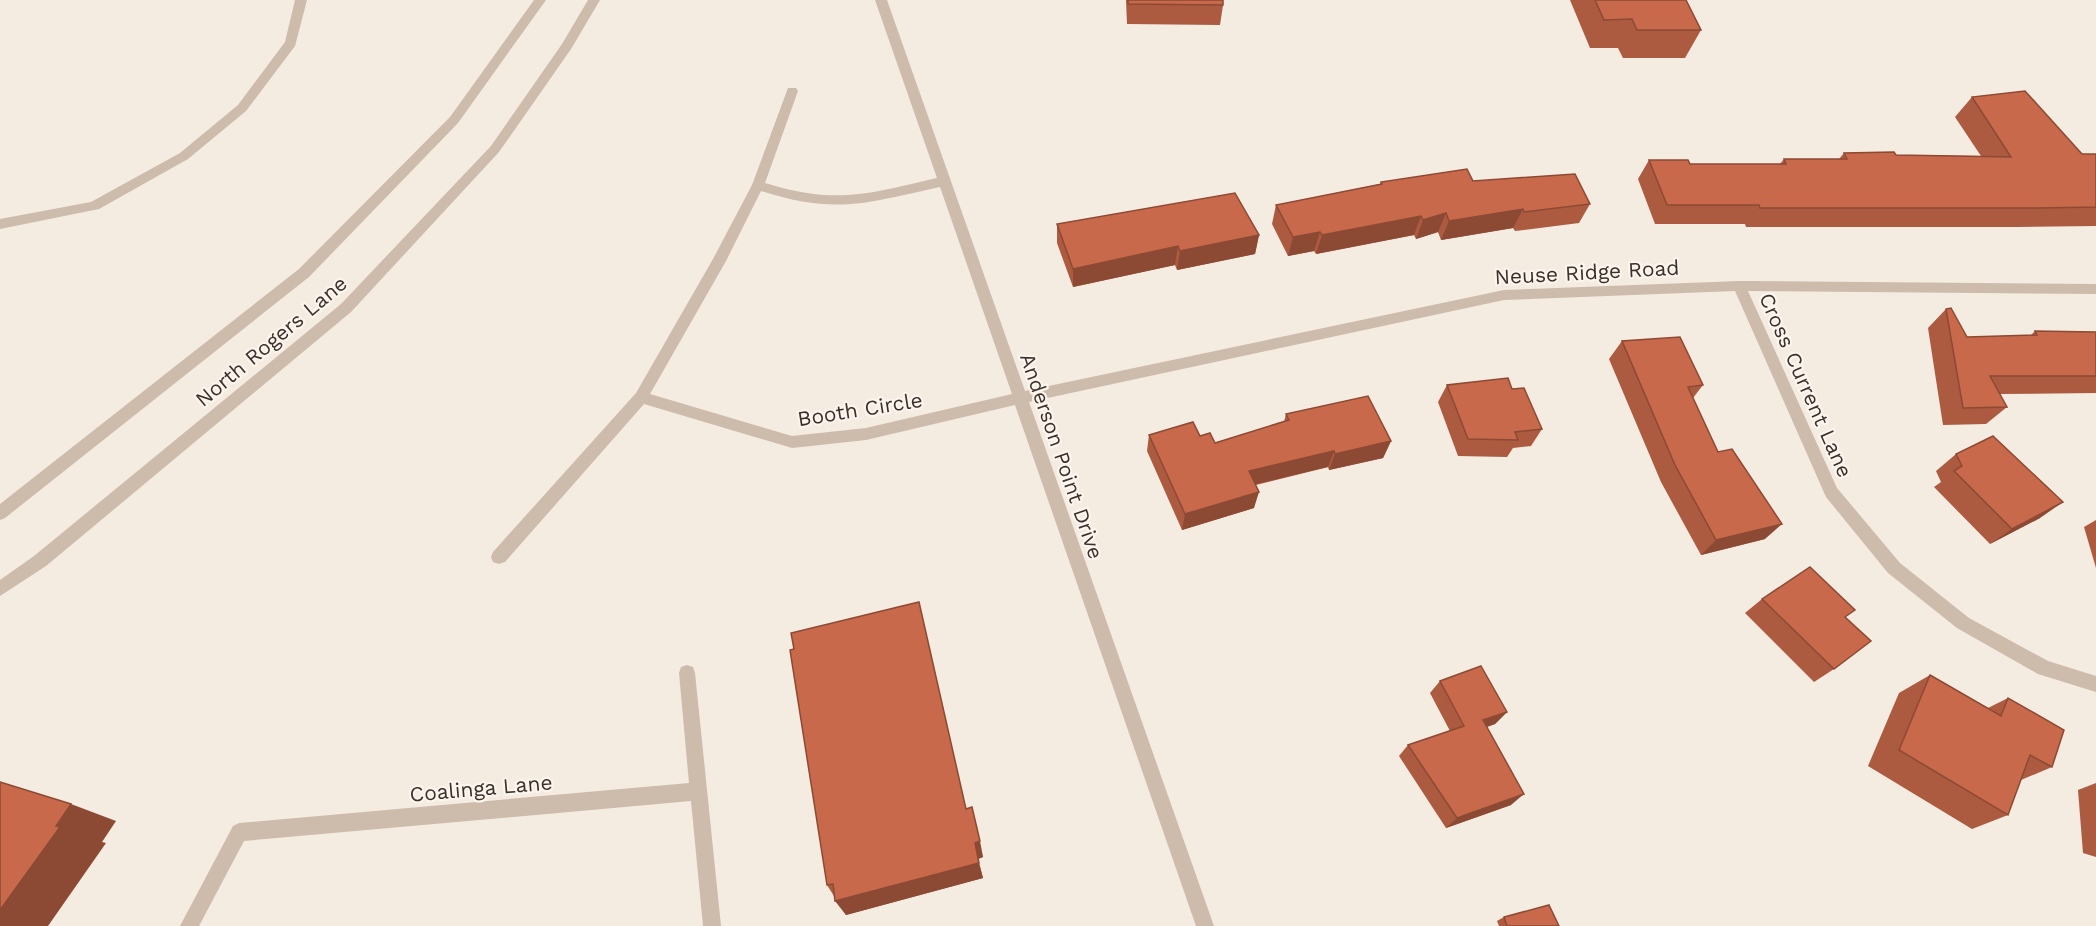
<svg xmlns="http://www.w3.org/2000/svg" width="2096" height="926" viewBox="0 0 2096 926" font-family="'Work Sans',sans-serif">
<rect width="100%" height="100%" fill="#f4ebe1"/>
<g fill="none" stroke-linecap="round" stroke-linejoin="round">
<!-- service -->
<path fill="#cdbbac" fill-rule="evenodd" d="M295,0h12l-12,46 -49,65 -58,48 -89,50 -99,20v-10l91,-17 89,-49 58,-48 47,-63z"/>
<!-- minor -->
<g fill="#cdbbac" fill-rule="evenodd">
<path d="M875,0h12l138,391 479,-101 235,-9 357,3v10l-348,-3 89,197 63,75 69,55 79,43 48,15v16l-58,-18 -81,-46 -69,-55 -62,-76 -91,-206 -231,9 -475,102 185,524h-18l-181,-521 -149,35 -74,8 -148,-44 -139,158 -6,2 -6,-2 -2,-5 2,-5 143,-159 77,-134 39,-74 36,-97h8l2,3 -33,92c71,22 102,11 172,-5zM940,187l72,207 -146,34 -74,8 -142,-42 76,-133 35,-70c75,24 105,12 179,-4z"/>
<path d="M687,665l6,2 2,6 26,253h-18l-12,-125 -447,40 -45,85h-19l53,-100 6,-3 450,-40 -10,-110 2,-6z"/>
</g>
<!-- tertiary -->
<g fill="#cdbbac" fill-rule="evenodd">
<path d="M534,0h12l-88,123 -149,154 -304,241 -5,2v-16l299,-235 151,-152z"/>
<path d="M588,0h12l-29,49 -72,103 -148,160 -305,254 -46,30v-16l34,-24 307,-252 150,-158 71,-102z"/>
</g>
</g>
<!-- wall -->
<g fill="#ac5a40">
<path d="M1126,0h97v5l-3,20 -93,-1z"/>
<path d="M1570,0h116l15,30 -16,28h-62l-5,-10h-28z"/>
<path d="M1972,97l110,57h14v72l-79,1h-271l-1,-3h-90l-17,-45 11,-19 41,4h90l4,-5h55l5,-6 52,2 85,1 -26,-39z"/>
<path d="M1473,181l117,23 -11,19 -64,8 -2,-3 -72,12 -3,-8 -22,7 -2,-4 -98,19 -2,-3 -26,5 -16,-32 4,-19 104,-21 1,-2z"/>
<path d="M1057,224l202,11 -4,19 -78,16 -2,-5 -102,22 -16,-44z"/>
<path d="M1946,309l21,28 64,-2 4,-4 61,1v61l-97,1 8,13 -21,17 -43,1 -15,-97z"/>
<path d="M1622,341l81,44 -10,13 25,54 47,87 -64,16 -40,-73 -52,-123z"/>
<path d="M1447,385l65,4 30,40 -11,17 -18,2 -6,9 -49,-1 -20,-54z"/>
<path d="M1286,414l105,27 -8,17 -54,12 -1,-3 -72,18 -2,23 -72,22 -35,-79 2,-16 51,1 15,7 69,-21z"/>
<path d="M1956,454l84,64 -50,26 -56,-57 7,-5 -5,-11z"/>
<path d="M2096,520v48l-12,-41z"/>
<path d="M1762,599l72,70 -20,13 -69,-69z"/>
<path d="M1930,675l58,33 20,-10 44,69 -31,13 -13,35 -36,14 -104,-63 31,-73z"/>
<path d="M1440,681l67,31 -12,12 -8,3 24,78 -65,23 -47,-72 9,-11 42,-14 -20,-38z"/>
<path d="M2096,783v74l-13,-4 -5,-63z"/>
<path d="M966,809l17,48 -5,2 5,19 -137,37 -12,-19 -7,-11z"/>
<path d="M1504,917l55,9h-60l-2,-5z"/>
</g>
<!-- shaded-wall -->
<g fill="#8c4a34">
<path d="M1523,209l-10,19 -72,12 8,-19z"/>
<path d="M1446,213l-8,19 -22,7 7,-19z"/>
<path d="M1421,216l-7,19 -98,19 6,-19z"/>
<path d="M1320,232l-6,19 -26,5 5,-19z"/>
<path d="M1259,235l-4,19 -78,16 3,-19z"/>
<path d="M1178,246l-3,19 -102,22v-18z"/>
<path d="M1391,441l-8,17 -54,12 6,-16z"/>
<path d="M1334,451l-6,16 -84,20 5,-16z"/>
<path d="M1259,492l-5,16 -72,22 3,-16z"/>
<path d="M2063,502l-23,16 -50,26 22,-15z"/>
<path d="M1782,524l-17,15 -64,16 15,-15z"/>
<path d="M1507,712l-12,12 -23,8 11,-12z"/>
<path d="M1524,794l-13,11 -65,23 11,-10z"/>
<path d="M71,804l45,17 -14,21 4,1 -58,83h-48v-16z"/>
<path d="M980,841l3,16 -5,2 -3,-16z"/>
<path d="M979,863l4,15 -137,37 -11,-14z"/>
</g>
<!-- building -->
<g fill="#c8694b" stroke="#8c4a34" stroke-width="1.5">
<path d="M1128,0h95v5l-95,-1z"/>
<path d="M1595,0h91l15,30h-64l-5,-11 -28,1z"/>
<path d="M2025,91l57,63h14v53l-60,1h-276l-1,-3h-92l-18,-45h39l2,4h96l-2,-5h63l-3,-6 50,-1 2,3 115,2 -39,-60z"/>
<path d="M1467,169l6,12 102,-7 15,30 -66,8 -1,-3 -74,12 -3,-8 -23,7 -2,-4 -99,19 -2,-3 -27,5 -17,-32 106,-21 -1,-2z"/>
<path d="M1235,193l24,42 -79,16 -2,-5 -105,23 -16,-45z"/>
<path d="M1951,308l16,29 70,-2 -2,-4 61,1v44h-106l17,31 -44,1 -17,-99z"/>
<path d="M1680,337l23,48 -15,2 30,65 14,-3 50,75 -66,16 -41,-75 -53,-124z"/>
<path d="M1508,378l4,11 12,-1 18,41 -27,3 3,8 -50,-1 -21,-54z"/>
<path d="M1368,396l23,45 -56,13 -1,-3 -85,20 10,21 -74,22 -36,-79 44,-13 7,14 10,-3 5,10 74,-23 -3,-6z"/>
<path d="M1993,436l70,66 -51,27 -58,-58 8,-5 -6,-12z"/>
<path d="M1810,567l45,43 -10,7 26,24 -37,28 -72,-70z"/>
<path d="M919,602l47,207 6,-2 8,34 -5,2 4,20 -144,38 -2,-17 -6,1 -37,-235 4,-1 -3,-16z"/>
<path d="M1481,666l26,46 -24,8 41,74 -67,24 -49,-73 56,-19 -24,-45z"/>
<path d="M1930,675l71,41 7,-18 56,32 -12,37 -22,-12 -22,60 -109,-65z"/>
<path d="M0,782l71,22 -15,22 4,1 -60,83z"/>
<path d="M1549,905l10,21h-52l-3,-9z"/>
</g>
<g text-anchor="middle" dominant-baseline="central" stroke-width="4.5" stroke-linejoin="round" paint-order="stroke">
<!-- street labels -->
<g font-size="21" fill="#3b302b" stroke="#fbf5ee">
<text transform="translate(1587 272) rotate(-3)">Neuse Ridge Road</text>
<text transform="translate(271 341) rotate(-40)">North Rogers Lane</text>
<text transform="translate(1806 385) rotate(66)">Cross Current Lane</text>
<text transform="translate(860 409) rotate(-9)">Booth Circle</text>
<text transform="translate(1062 456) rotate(71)">Anderson Point Drive</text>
<text transform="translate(481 788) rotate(-5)">Coalinga Lane</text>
</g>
</g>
</svg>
